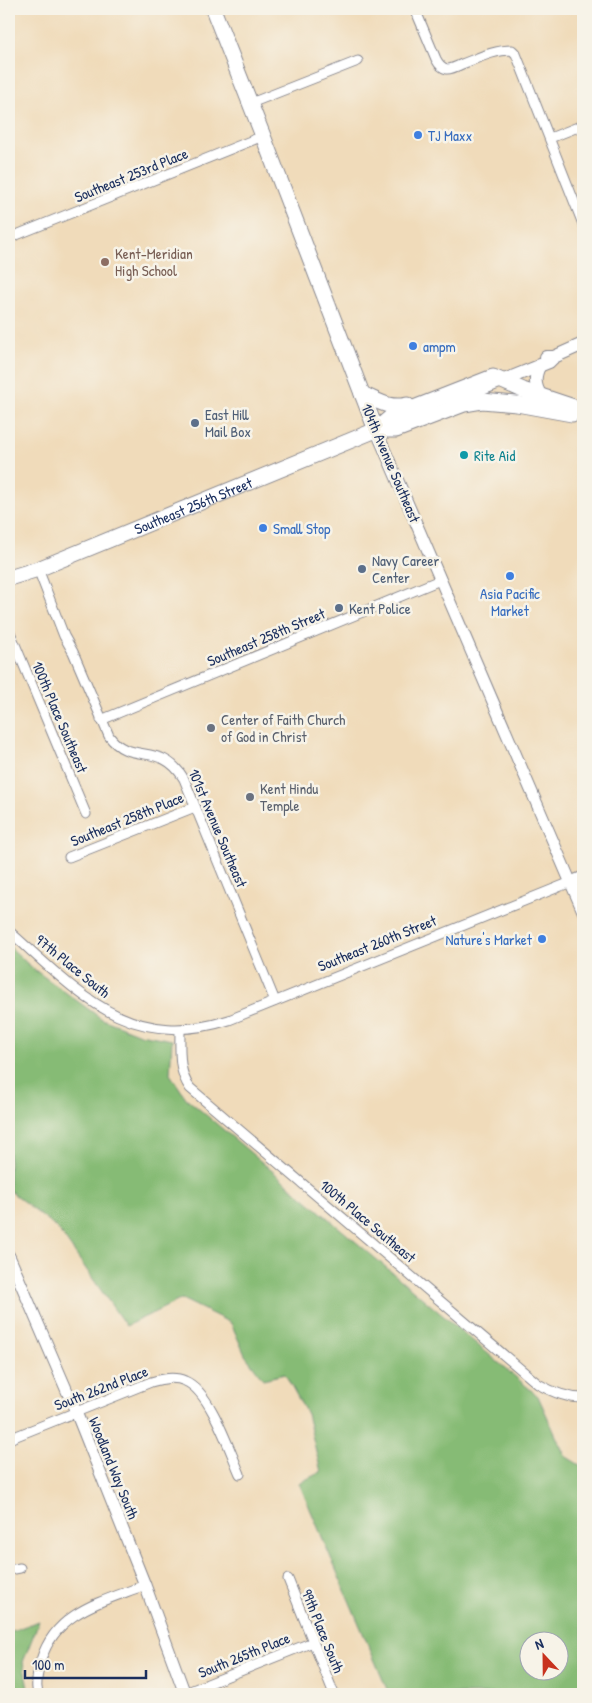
<svg xmlns="http://www.w3.org/2000/svg" width="592" height="1703" viewBox="0 0 592 1703" font-family="'Patrick Hand',sans-serif">
<rect width="100%" height="100%" fill="#f7f3e8"/>
<filter id="ink" filterUnits="userSpaceOnUse"><feTurbulence type="fractalNoise" baseFrequency=".02" numOctaves="2"/><feDisplacementMap in="SourceGraphic" scale="10" xChannelSelector="R" yChannelSelector="G"/><feConvolveMatrix kernelMatrix="1 2 1 2 8 2 1 2 1" color-interpolation-filters="sRGB"/></filter>
<filter id="wash" filterUnits="userSpaceOnUse"><feTurbulence type="fractalNoise" baseFrequency=".0096" numOctaves="4" result="noise"/><feDisplacementMap in="SourceGraphic" scale="20" xChannelSelector="R" yChannelSelector="G"/><feGaussianBlur stdDeviation="1.12" result="paint"/><feColorMatrix in="noise" values="0 0 0 0 0 0 0 0 0 0 0 0 0 0 0 0 0 1.4 0 .05"/><feComposite in="paint" operator="in"/></filter>
<g filter="url(#wash)">
<rect width="100%" height="100%" fill="#f0dbba"/>
<!-- forest -->
<g fill="#86bb75" stroke="#50756a" fill-rule="evenodd">
<path d="M9,946l23,22 70,51 38,15 32,6 -2,34 16,24 352,298 27,60 18,11v227h-194l-90,-211 22,-11 -14,-58 -22,-40 -22,5 -18,-24 -14,-32 -49,-24 -56,27 -68,-97 -49,-39zM530,1640h30v30h-30z"/>
<path d="M39,1621l-16,41 6,32h-20v-62z"/>
</g>
</g>
<g filter="url(#ink)">
<g fill="none" stroke-linecap="round" stroke-linejoin="round">
<defs>
<g id="minor">
<path d="M415,9l21,50c2,4 5,9 11,10 5,0 11,-3 15,-5 16,-6 32,-14 50,-14l4,4 67,170"/>
<path d="M251,103l107,-42"/>
<path d="M550,138l33,-13"/>
<path d="M9,238l254,-102"/>
<path d="M38,569l26,67 9,16 36,84c21,30 52,4 75,43l91,222"/>
<path d="M9,630l77,184"/>
<path d="M101,720l339,-140"/>
<path d="M69,857l126,-50"/>
<path d="M9,931c69,61 119,121 220,89l342,-138"/>
<path d="M180,1030c0,19 -2,42 10,58l348,296c14,8 29,14 45,14"/>
<path d="M9,1439l142,-57c11,-3 23,-6 34,-1 25,10 44,68 55,93"/>
<path d="M9,1570l11,-2"/>
<path d="M288,1579l46,115"/>
<path d="M185,1693l128,-51"/>
<path d="M38,1694c-3,-11 0,-22 3,-34 15,-49 61,-58 104,-75"/>
</g>
<g id="tertiary">
<path d="M376,430l207,481"/>
<path d="M571,882l12,-5"/>
<path d="M9,1256l67,156 69,173 40,109"/>
</g>
<g id="secondary">
<path d="M546,357h8l29,-13"/>
<path d="M540,365c-6,11 -6,20 1,31"/>
<path d="M452,404l20,-11 77,-31 5,-5"/>
</g>
<g id="primary">
<path d="M213,9l50,127 113,294"/>
<path d="M362,394c17,7 26,15 45,11"/>
<path d="M376,430h20l68,-26 18,-3 35,3 55,10"/>
<path id="s1" d="M9,578l29,-9 338,-139 15,-13 102,-40 30,13 60,20"/>
</g>
</defs>
<!-- minor casing -->
<use href="#minor" stroke="#86858c" stroke-width="11"/>
<!-- tertiary casing -->
<use href="#tertiary" stroke="#86858c" stroke-width="13"/>
<!-- secondary casing -->
<use href="#secondary" stroke="#86858c" stroke-width="14"/>
<!-- primary casing -->
<use href="#primary" stroke="#86858c" stroke-width="17"/>
<!-- minor -->
<use href="#minor" stroke="#fff" stroke-width="9"/>
<!-- tertiary -->
<use href="#tertiary" stroke="#fff" stroke-width="11"/>
<!-- secondary -->
<use href="#secondary" stroke="#fff" stroke-width="12"/>
<!-- primary -->
<use href="#primary" stroke="#fff" stroke-width="15"/>
</g>
</g>
<!-- markers -->
<g fill="#3f7fe0" stroke="#f7f3e8" stroke-width="2">
<circle cx="418" cy="135" r="5"/>
<circle cx="413" cy="346" r="5"/>
<circle cx="263" cy="528" r="5"/>
<circle cx="510" cy="576" r="5"/>
<circle cx="542" cy="939" r="5"/>
</g>
<circle fill="#8d6e63" stroke="#f7f3e8" stroke-width="2" cx="105" cy="262" r="5"/>
<g fill="#5c6f8a" stroke="#f7f3e8" stroke-width="2">
<circle cx="195" cy="423" r="5"/>
<circle cx="362" cy="569" r="5"/>
<circle cx="339" cy="608" r="5"/>
</g>
<circle fill="#0f9aa8" stroke="#f7f3e8" stroke-width="2" cx="464" cy="455" r="5"/>
<g fill="#6b7280" stroke="#f7f3e8" stroke-width="2">
<circle cx="211" cy="728" r="5"/>
<circle cx="250" cy="797" r="5"/>
</g>
<g text-anchor="middle" dominant-baseline="central" stroke-width="5" stroke-linejoin="round" paint-order="stroke">
<!-- shop labels -->
<g font-size="15" fill="#366cbe" stroke="#f7f3e8" text-anchor="start">
<text x="428" y="135">TJ Maxx</text>
<text x="423" y="346">ampm</text>
<text x="273" y="528">Small Stop</text>
<text x="510" y="593" text-anchor="middle">Asia Pacific<tspan x="510" dy="17">Market</tspan></text>
<text x="532" y="939" text-anchor="end">Nature's Market</text>
</g>
<!-- street labels -->
<g font-size="15" fill="#1b2f5e" stroke="#f7f3e8">
<text transform="translate(131 175) rotate(-22)">Southeast 253rd Place</text>
<text transform="translate(391 463) rotate(67)">104th Avenue Southeast</text>
<text stroke="none"><textPath href="#s1" startOffset="198">Southeast 256th Street</textPath></text>
<text transform="translate(266 637) rotate(-23)">Southeast 258th Street</text>
<text transform="translate(60 717) rotate(67)">100th Place Southeast</text>
<text transform="translate(127 819) rotate(-22)">Southeast 258th Place</text>
<text transform="translate(218 828) rotate(67)">101st Avenue Southeast</text>
<text transform="translate(377 943) rotate(-22)">Southeast 260th Street</text>
<text transform="translate(73 966) rotate(39)">97th Place South</text>
<text transform="translate(368 1221) rotate(40)">100th Place Southeast</text>
<text transform="translate(101 1388) rotate(-21)">South 262nd Place</text>
<text transform="translate(114 1468) rotate(68)">Woodland Way South</text>
<text transform="translate(323 1631) rotate(68)">99th Place South</text>
<text transform="translate(244 1655) rotate(-22)">South 265th Place</text>
</g>
<!-- education labels -->
<g font-size="15" fill="#785e54" stroke="#f7f3e8" text-anchor="start">
<text x="115" y="253">Kent-Meridian<tspan x="115" dy="17">High School</tspan></text>
</g>
<!-- service labels -->
<g font-size="15" fill="#4e5e75" stroke="#f7f3e8" text-anchor="start">
<text x="205" y="414">East Hill<tspan x="205" dy="17">Mail Box</tspan></text>
<text x="372" y="560">Navy Career<tspan x="372" dy="17">Center</tspan></text>
<text x="349" y="608">Kent Police</text>
</g>
<!-- culture labels -->
<g font-size="15" fill="#0d838f" stroke="#f7f3e8" text-anchor="start">
<text x="474" y="455">Rite Aid</text>
</g>
<!-- worship labels -->
<g font-size="15" fill="#5b616d" stroke="#f7f3e8" text-anchor="start">
<text x="221" y="719">Center of Faith Church<tspan x="221" dy="17">of God in Christ</tspan></text>
<text x="260" y="788">Kent Hindu<tspan x="260" dy="17">Temple</tspan></text>
</g>
</g>
<!-- margin -->
<rect width="592" height="1703" fill="none" stroke="#f7f3e8" stroke-width="30"/>
<!-- north arrow -->
<g transform="translate(544 1656) rotate(338)"><circle r="24" fill="#f7f3e8" stroke="#9fa5b1"/>
<path d="M0-4L9 19L0 12L-9 19Z" fill="#c8321e"/>
<text y="-8" font-size="14" font-weight="bold" text-anchor="middle" fill="#1b2f5e">N</text>
</g>
<!-- scale -->
<path d="M25 1670v8h121v-8" fill="none" stroke="#1b2f5e" stroke-width="2.5"/>
<text x="32" y="1670" font-size="15" fill="#1b2f5e" stroke="#f7f3e8" stroke-width="4" paint-order="stroke">100 m</text>
</svg>
